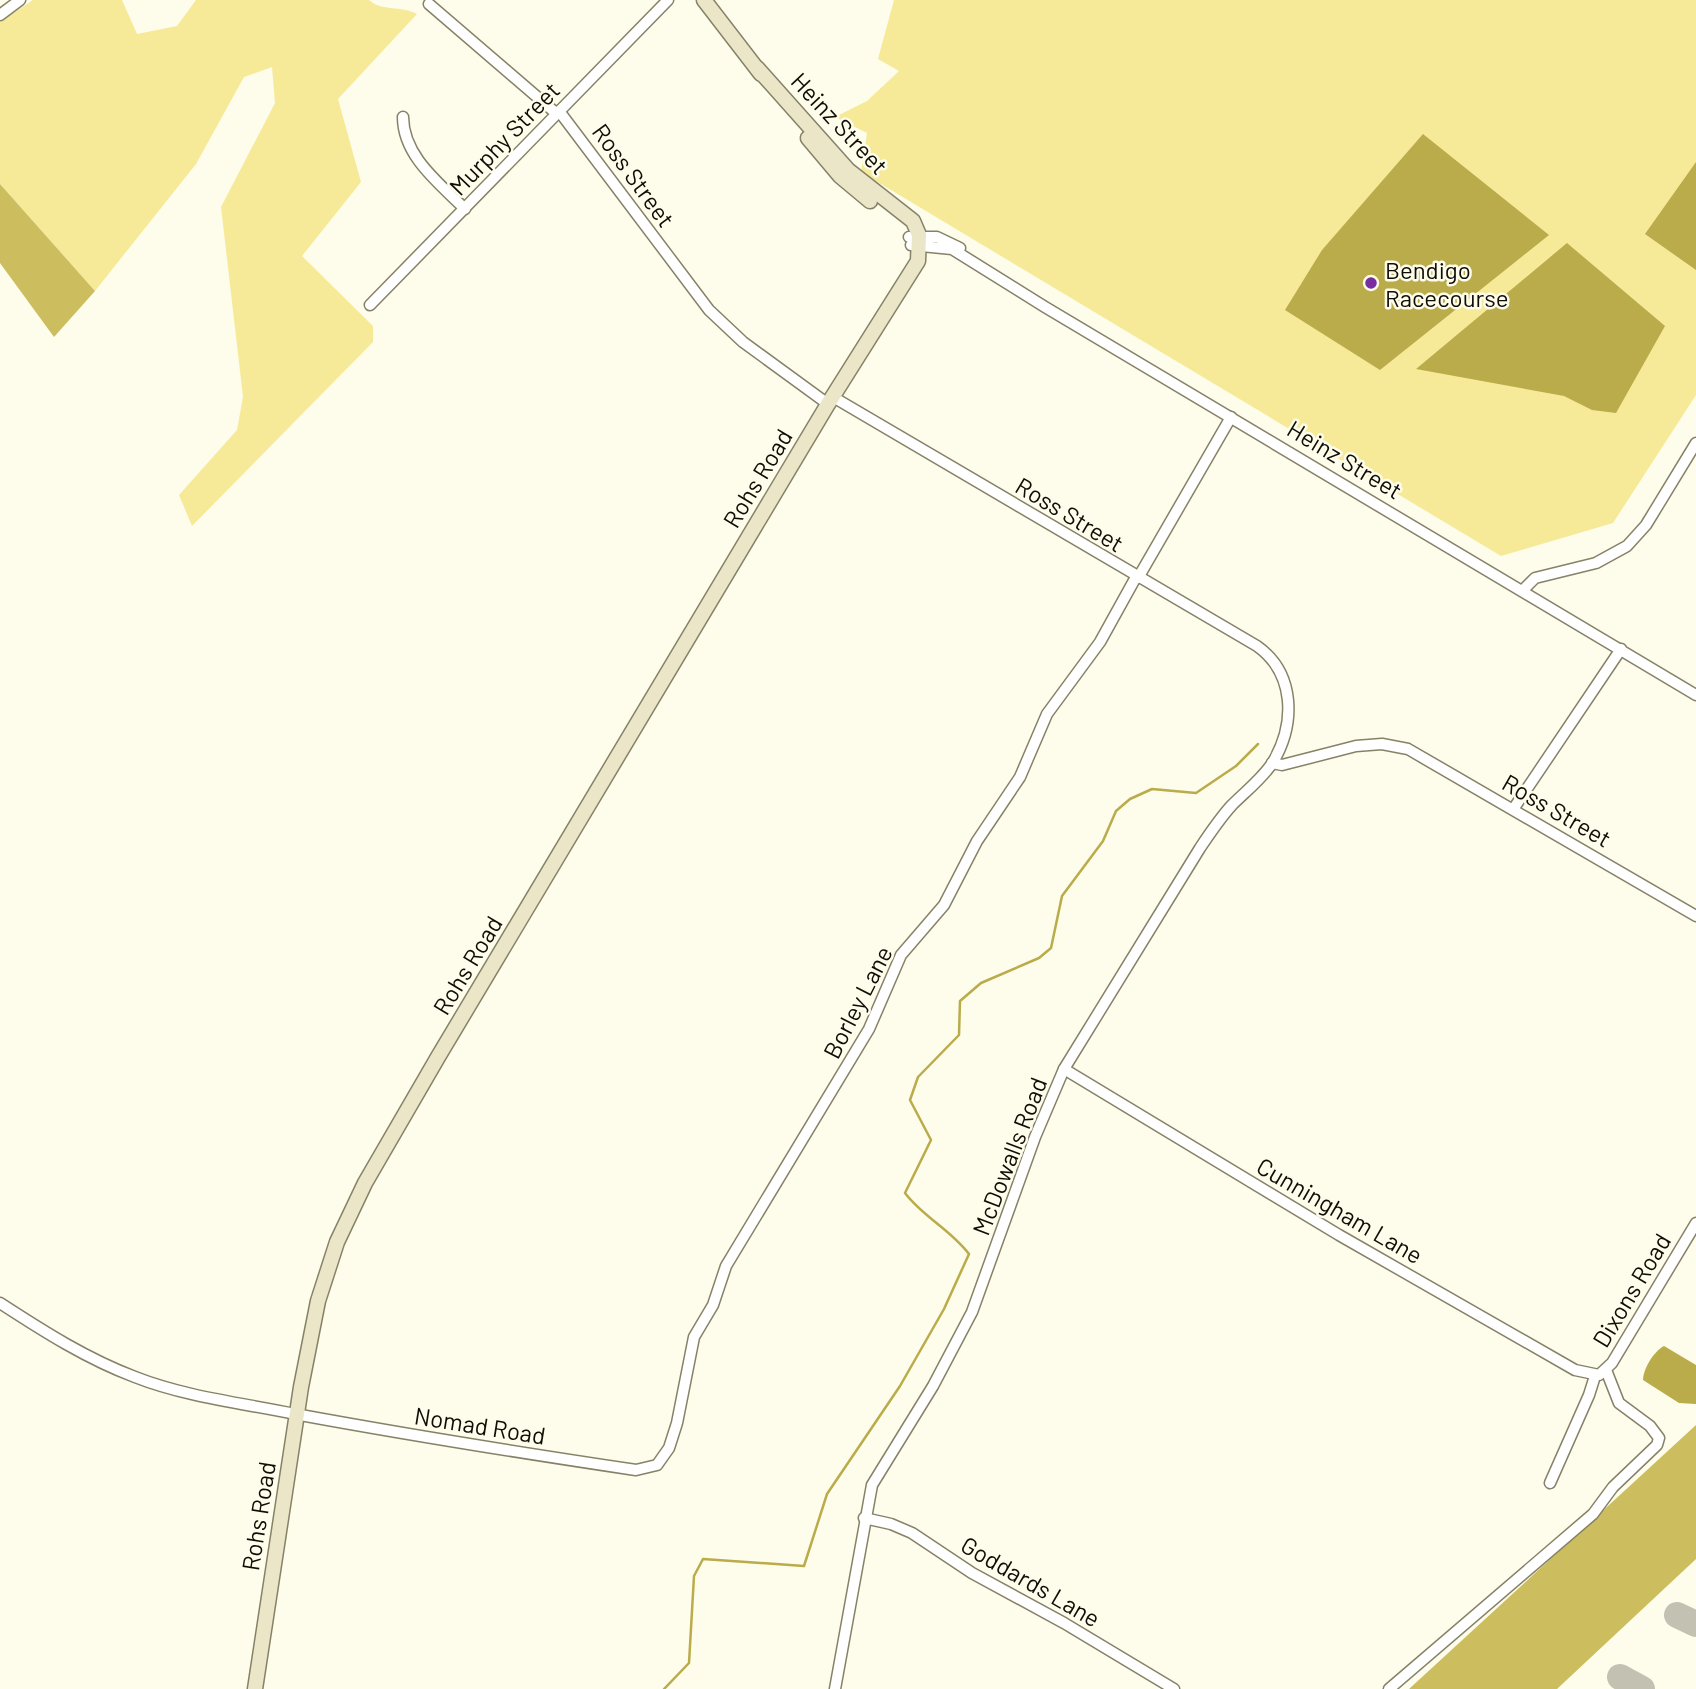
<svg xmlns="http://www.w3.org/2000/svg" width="1696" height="1689" viewBox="0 0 1696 1689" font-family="Barlow,sans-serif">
<rect width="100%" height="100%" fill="#fefcea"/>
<!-- green -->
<g fill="#f6ea99">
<path d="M33,0h89l15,34 40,-8 19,-26h173c13,12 32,5 48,14l-79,85 23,83 -59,74 71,70v16l-181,184 -13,-31 58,-65 6,-33 -22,-190 54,-104 -3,-36 -28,10 -48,87 -101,127 -95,-107v-162z"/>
<path d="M894,0h802v395l-83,128 -112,33 -640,-384 6,-39 -32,-16 32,-16 32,-30 -21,-12z"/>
</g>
<!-- forest -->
<g fill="#ccbd5e">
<path d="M0,184l95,107 -41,46 -54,-74z"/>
<path d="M1696,1425v134l-139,130h-148z"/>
</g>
<!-- water -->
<g fill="#baab4b">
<path d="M1423,134l126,101 -169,135 -95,-60 37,-60z"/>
<path d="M1696,162v108l-51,-36z"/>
<path d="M1567,243l98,83 -49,87 -24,-3 -28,-14 -148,-27z"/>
<path d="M1664,1346l32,19v39l-17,-1 -36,-23c0,-11 11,-29 21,-34z"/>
</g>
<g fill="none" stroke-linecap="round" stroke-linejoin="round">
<!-- stream -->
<path stroke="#baab4b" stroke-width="2.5" d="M664,1689l25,-26 5,-87 9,-17 101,7 23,-72 73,-108 44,-77 25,-55c-19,-25 -46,-37 -64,-61l26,-53 -21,-40 8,-23 41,-42 1,-34 21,-18 58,-25 12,-10 11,-52 41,-55 13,-30 14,-12 22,-10 44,4 40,-27 22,-22"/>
<!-- taxiway -->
<g stroke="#c3c1b2" stroke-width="26">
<path d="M1677,1615l19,9"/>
<path d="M1620,1677l22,12"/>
</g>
<defs>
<g id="street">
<path d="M429,4l128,110"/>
<path d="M0,15l20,-15"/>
<path d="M559,111l150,199 34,32 85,62"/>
<path d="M403,117c0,39 36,66 62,92"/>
<path d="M909,237h28l23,11"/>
<path d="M911,245l41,4 93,58 651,388"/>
<path d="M370,305l298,-305"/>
<path d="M833,397l424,249c38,27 39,77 16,116 -10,16 -27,29 -41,43 -12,13 -22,28 -32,43l-136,221 -29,68 -63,175 -39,74 -61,99 -37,204"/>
<path d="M1138,578l93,-161"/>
<path d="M1522,591l13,-13 61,-15 31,-17 19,-21 50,-82"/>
<path d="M1272,763l10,2 74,-19 26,-2 26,5 288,167"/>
<path d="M1514,808l107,-159"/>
<path d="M1064,1069l275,166 236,135 24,5 13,-12 84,-140"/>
<path d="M0,1303c43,28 87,56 135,74 51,20 107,26 160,37 114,21 227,39 341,56l21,-5 12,-17 8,-25 17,-86 19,-32 13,-39 143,-237 32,-74 43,-50 33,-64 43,-64 27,-63 53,-72 36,-65"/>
<path d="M1550,1483l39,-88 6,-19"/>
<path d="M864,1518l27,6 21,9 60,40 92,50 110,66"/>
<path d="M1389,1689l204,-175 20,-27 44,-42 2,-7 -9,-12 -31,-23 -13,-33"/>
</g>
<g id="secondary">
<path d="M704,0l57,74"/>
<path d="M808,138l32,38 30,25"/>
<path d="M255,1689l46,-302 17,-86 19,-59 28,-59 73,-126 390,-653 90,-143 1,-26 -6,-14 -65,-51 -91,-102"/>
</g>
</defs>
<!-- street casing -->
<use href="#street" stroke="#868268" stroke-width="13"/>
<!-- secondary casing -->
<use href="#secondary" stroke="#868268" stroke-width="17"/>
<!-- street -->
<use href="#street" stroke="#fff" stroke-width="10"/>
<!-- secondary -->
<use href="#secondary" stroke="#eae6c7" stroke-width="14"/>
</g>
<!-- markers -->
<circle fill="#772ea0" stroke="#fefcea" stroke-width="2.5" cx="1371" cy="283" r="7"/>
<g text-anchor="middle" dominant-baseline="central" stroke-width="5" stroke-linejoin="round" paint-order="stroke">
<!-- street labels -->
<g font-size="24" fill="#0f0d05" stroke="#fefcea">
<text transform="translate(840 123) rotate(47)">Heinz Street</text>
<text transform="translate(504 138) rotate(-46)">Murphy Street</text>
<text transform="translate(634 175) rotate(54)">Ross Street</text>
<text transform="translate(1345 459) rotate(31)">Heinz Street</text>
<text transform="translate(757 478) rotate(-59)">Rohs Road</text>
<text transform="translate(1070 514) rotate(31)">Ross Street</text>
<text transform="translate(1557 810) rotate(30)">Ross Street</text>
<text transform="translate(467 965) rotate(-59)">Rohs Road</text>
<text transform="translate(857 1002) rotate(-63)">Borley Lane</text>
<text transform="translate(1009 1156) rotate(-69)">McDowalls Road</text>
<text transform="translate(1340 1210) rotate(30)">Cunningham Lane</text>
<text transform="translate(1631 1290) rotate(-59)">Dixons Road</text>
<text transform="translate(480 1425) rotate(9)">Nomad Road</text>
<text transform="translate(258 1516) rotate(-81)">Rohs Road</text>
<text transform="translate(1031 1581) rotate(30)">Goddards Lane</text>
</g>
<!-- poi labels -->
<g font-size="24" fill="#0f0d05" stroke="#fefcea" text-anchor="start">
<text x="1385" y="269">Bendigo<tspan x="1385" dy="28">Racecourse</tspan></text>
</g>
</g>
</svg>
